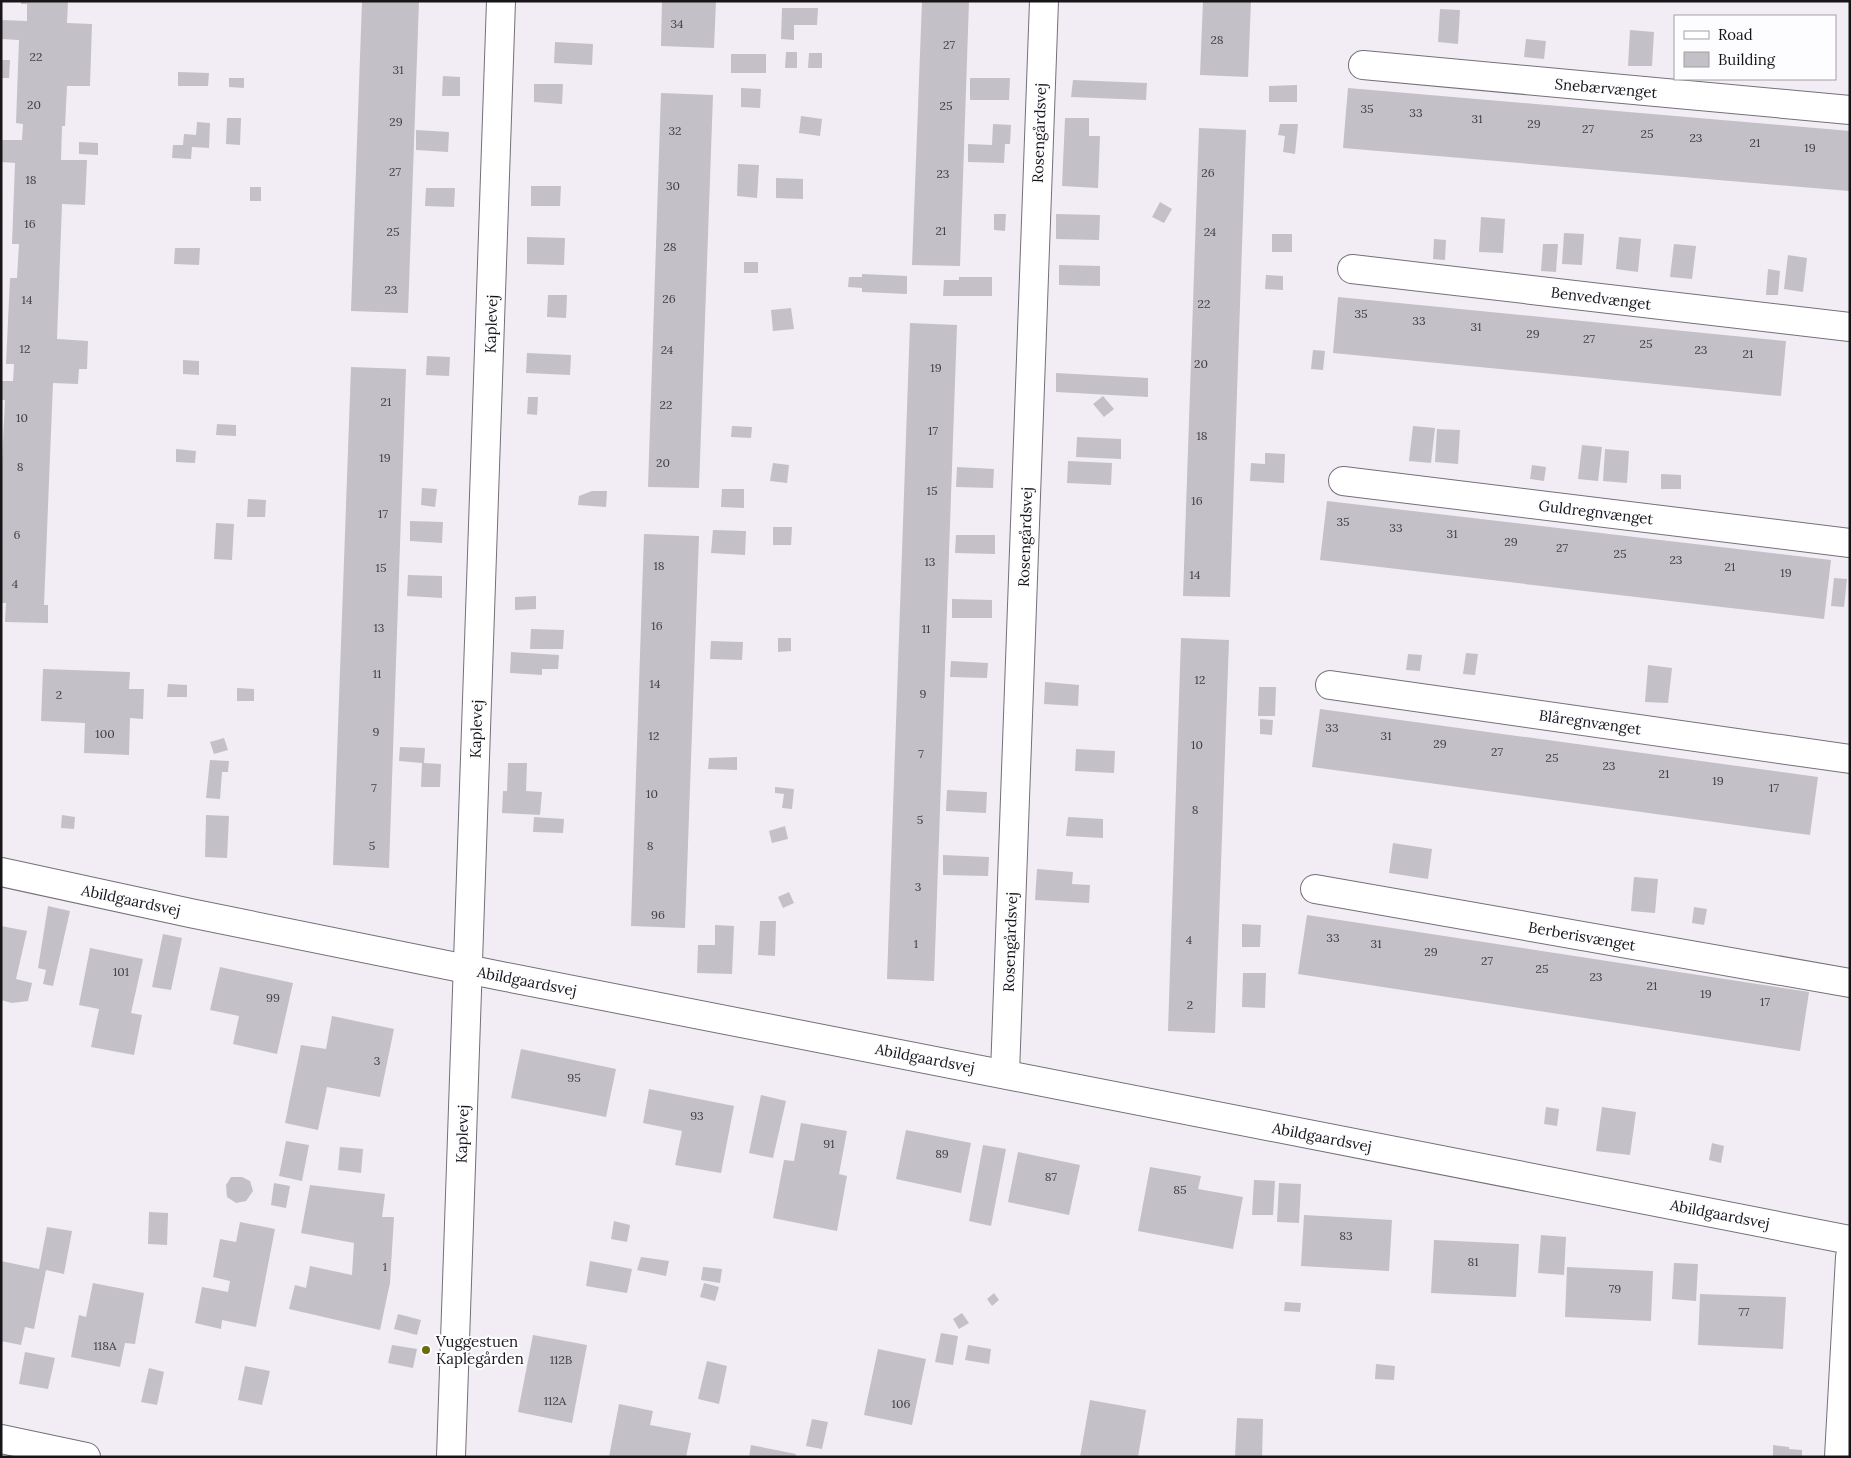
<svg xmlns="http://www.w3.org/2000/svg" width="1851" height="1458" viewBox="0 0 1851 1458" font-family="Lora,serif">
<rect width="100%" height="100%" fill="#f2edf5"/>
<!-- building -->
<g fill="#c4c0c7">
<path d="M21,1h47l-1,22 25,1 -2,62h-23l-2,40h-3l-1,34h26l-2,45 -23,-1 -5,135 31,2 -1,28h-8l-1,15 -25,-1 -9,222h4v18l-43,-1 1,-19h-5v-120l4,-83h-4v-19h12l1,-17h-8l4,-86h7l2,-34h-7l3,-81 -14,-1v-22h21l1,-16 -7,-1 3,-83 -18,-1v-19l26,1v-17h-6z"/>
<path d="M362,1h57l-11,312 -57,-2z"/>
<path d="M662,1h54l-2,47 -53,-2z"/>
<path d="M922,1h47l-9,265 -48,-1z"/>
<path d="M1203,1h48l-3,76 -48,-2z"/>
<path d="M782,8h36l-1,17h-23v15l-13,-1z"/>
<path d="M1440,9l20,1 -2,34 -20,-2z"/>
<path d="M1630,30l24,2 -2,34h-24z"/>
<path d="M1526,39l20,2 -2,18 -20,-2z"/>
<path d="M555,42l38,2 -1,21 -38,-2z"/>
<path d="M786,52h11v16h-12z"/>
<path d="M809,53h13v15h-14z"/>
<rect x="731" y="54" width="35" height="19"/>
<path d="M1,60h9l-1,18h-8z"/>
<path d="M178,72l31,1 -1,13h-30z"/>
<path d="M443,76l17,1v19h-18z"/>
<path d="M229,78h15v10l-15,-1z"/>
<path d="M970,78h40l-1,22h-39z"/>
<path d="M1073,80l74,3 -1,17 -75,-3z"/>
<path d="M534,84h29l-1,20 -28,-2z"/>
<path d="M1297,85v17h-28v-16z"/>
<path d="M741,88l20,1 -1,19 -19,-1z"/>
<path d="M1348,88l502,43 -1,60 -506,-43z"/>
<path d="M661,93l52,2 -14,393 -51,-1z"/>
<path d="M801,116l21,3 -2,17 -21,-3z"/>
<path d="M227,118h14l-1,27 -14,-1z"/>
<path d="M1065,118h24v18h11l-2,52 -36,-2z"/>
<path d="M197,122l13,1 -1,25 -17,-1 -1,12 -19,-1 1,-13h10l1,-11 12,1z"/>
<path d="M993,124l18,1 -1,19h-5l-1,19 -36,-1v-18l24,1z"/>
<path d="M1280,124h18l-3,30 -12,-2 2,-16 -7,-1z"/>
<path d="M1199,128l47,2 -16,467 -47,-1z"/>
<path d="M416,130l33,2 -1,20 -32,-2z"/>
<path d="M79,142l19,1v12l-19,-1z"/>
<path d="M738,164l21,1 -2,33 -20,-2z"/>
<path d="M776,178l27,1v20l-27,-1z"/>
<path d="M531,186h30l-1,20h-29z"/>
<rect x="250" y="187" width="11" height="14"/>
<path d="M426,188h29l-1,19 -29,-1z"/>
<path d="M1160,202l12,7 -8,14 -12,-6z"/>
<path d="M994,214h12l-1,17 -11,-1z"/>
<path d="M1056,214l44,1 -1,25 -43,-1z"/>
<path d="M1481,217l24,2 -2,34 -24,-1z"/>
<path d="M1564,233l20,1 -2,31 -20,-1z"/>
<rect x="1272" y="234" width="20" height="18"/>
<path d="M527,237l38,1 -1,27 -37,-1z"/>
<path d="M1619,237l22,2 -3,33 -22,-3z"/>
<path d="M1434,239l12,1 -1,20 -12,-1z"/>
<path d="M1543,244h15l-2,28 -15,-1z"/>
<path d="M1674,244l22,2 -4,33 -22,-2z"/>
<path d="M175,248h25l-1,17 -25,-1z"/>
<path d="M1788,255l19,3 -4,34 -19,-3z"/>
<rect x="744" y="262" width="14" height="11"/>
<path d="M1059,265l41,1v20l-41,-1z"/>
<path d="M1768,269l12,2 -2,24h-12z"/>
<path d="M862,274l45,2v18l-45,-2v-4l-14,-1 1,-10h13z"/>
<path d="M1266,275l17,1v14l-18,-1z"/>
<path d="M959,277h33v19h-49l1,-16h15z"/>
<path d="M548,295h19l-1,23 -19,-1z"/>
<path d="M1338,297l448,44 -5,55 -448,-43z"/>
<path d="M791,308l3,21 -21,2 -2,-21z"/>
<path d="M910,323l47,2 -23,656 -47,-2z"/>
<path d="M1313,350l12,1 -2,19 -12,-1z"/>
<path d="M527,353l44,2 -1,20 -44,-2z"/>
<path d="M427,356l23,1 -1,19 -23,-1z"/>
<path d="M183,360l16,1v14l-16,-1z"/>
<path d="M351,367l55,2 -17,499 -56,-3z"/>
<path d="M1056,373l92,5v19l-92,-5z"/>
<path d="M1103,396l11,13 -10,8 -11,-13z"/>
<path d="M528,397h10l-1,18 -10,-1z"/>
<path d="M217,424l19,1v11l-20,-1z"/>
<path d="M732,426l20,1 -1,11 -20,-1z"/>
<path d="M1413,426l22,2 -4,35 -22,-2z"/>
<path d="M1437,429l23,1 -2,34 -23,-2z"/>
<path d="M1077,437l44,2v20l-45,-2z"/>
<path d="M1582,445l20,2 -4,34 -20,-2z"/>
<path d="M176,449l20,2 -1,12 -19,-1z"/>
<path d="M1605,449l24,2 -2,32 -24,-2z"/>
<path d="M1265,453l20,1 -1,29 -34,-2 1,-18 14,1z"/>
<path d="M1068,461l44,2 -1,22 -44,-2z"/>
<path d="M773,463l16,2 -2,18 -17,-2z"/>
<path d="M1532,465l14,2 -2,14 -14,-2z"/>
<path d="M957,467l37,2 -1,19 -37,-1z"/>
<path d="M1661,474l20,1v14h-20z"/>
<path d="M422,488l15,1 -2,18 -14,-2z"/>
<path d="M722,489h22v19l-23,-1z"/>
<path d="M592,491h15l-1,16 -28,-2 1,-9z"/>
<path d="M248,499l18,1 -1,17h-18z"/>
<path d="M1327,501l504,59 -7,59 -504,-59z"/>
<path d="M410,521l33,1 -1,21 -32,-2z"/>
<path d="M216,523l18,1 -2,36 -18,-1z"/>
<path d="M773,527h19l-1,18h-18z"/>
<path d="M713,530l33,1 -1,24 -34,-2z"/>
<path d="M644,534l55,2 -14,392 -54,-2z"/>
<path d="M956,535h39v19l-40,-1z"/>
<path d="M408,575l34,1v22l-35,-2z"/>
<path d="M1834,578l13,1 -3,28 -13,-1z"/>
<path d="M536,596v13l-21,1v-13z"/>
<path d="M952,599l40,1v18h-40z"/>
<path d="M531,629l33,1 -1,19h-33z"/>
<path d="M778,638h13v13l-13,1z"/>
<path d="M1181,638l48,2 -14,393 -47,-2z"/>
<path d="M711,641l32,1 -1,18 -32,-1z"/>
<path d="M511,652l48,3 -1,14h-16v6l-32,-2z"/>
<path d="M1466,653l12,1 -3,21 -12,-1z"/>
<path d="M1408,654l14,1 -2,16 -14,-1z"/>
<path d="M951,661l37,2 -1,15 -37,-1z"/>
<path d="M1648,665l24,3 -4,35 -23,-1z"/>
<path d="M43,669l87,3 -1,17h15l-1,30 -13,-1 -1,37 -45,-2 1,-30 -44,-2z"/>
<path d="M1045,682l34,3 -1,21 -34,-2z"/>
<path d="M168,684l19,1v12h-20z"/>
<path d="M1259,687h17l-1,29h-17z"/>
<path d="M237,688l17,1v12h-17z"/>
<path d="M1320,709l498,68 -8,58 -498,-68z"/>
<path d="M1260,719l13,1 -1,15 -12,-1z"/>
<path d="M224,738l4,12 -14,4 -4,-12z"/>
<path d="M400,747l25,1 -1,15 17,1 -1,23h-19l1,-24 -23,-2z"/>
<path d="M1076,749l39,2 -1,22 -39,-2z"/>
<path d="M737,757v13l-29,-1 1,-11z"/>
<path d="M210,760l19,1 -1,11h-6l-2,27 -14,-1z"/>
<path d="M508,763h19l-1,28 16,1 -2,23 -38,-2 1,-22h4z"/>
<path d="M775,787l19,2 -2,20 -10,-1 2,-14 -9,-1z"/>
<path d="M947,790l40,2 -1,21 -40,-2z"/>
<path d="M62,815l13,2 -1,12 -13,-1z"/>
<path d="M206,815l23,1 -2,42 -22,-1z"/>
<path d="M534,817l30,2 -1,14 -30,-1z"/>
<path d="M1068,817l35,2v19l-37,-2z"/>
<path d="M785,826l3,13 -16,4 -3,-12z"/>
<path d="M1393,843l39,6 -4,30 -39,-6z"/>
<path d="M943,855l46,2 -1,19 -45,-1z"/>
<path d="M1037,869l36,3 -1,12 18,1 -1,18 -54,-3z"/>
<path d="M1634,877l24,2 -3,34 -24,-2z"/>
<path d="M789,892l5,11 -11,5 -5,-11z"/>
<path d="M48,906l22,5 -17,75 -10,-2 3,-14 -8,-2z"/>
<path d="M1694,907l13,2 -3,16 -12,-2z"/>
<path d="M1307,915l502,77 -9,59 -502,-77z"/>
<path d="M760,921h16l-1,35 -17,-1z"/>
<path d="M1242,924l19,1 -1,22h-18z"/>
<path d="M715,925l19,1 -2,48 -35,-1 1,-28h17z"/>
<path d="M1,926l26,5 -11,48 16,4 -4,18 -16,2 -11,-3z"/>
<path d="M163,934l19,4 -11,52 -19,-3z"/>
<path d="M90,948l53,11 -12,54 11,2 -8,40 -43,-8 8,-38 -20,-4z"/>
<path d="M220,967l73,16 -16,71 -44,-10 6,-28 -29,-6z"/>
<path d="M1243,973h23l-1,35 -23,-1z"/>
<path d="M332,1016l62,13 -14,68 -53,-10 -9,43 -33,-7 16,-78 25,4z"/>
<path d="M521,1049l95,20 -10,48 -95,-19z"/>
<path d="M649,1089l85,17 -13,67 -46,-8 7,-34 -39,-8z"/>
<path d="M761,1095l25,6 -13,57 -24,-5z"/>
<path d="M1546,1107l13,2 -2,17 -13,-2z"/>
<path d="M1602,1107l34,5 -6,43 -34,-4z"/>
<path d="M801,1123l46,8 -8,43 8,2 -10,55 -64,-13 11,-58 10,1z"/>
<path d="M906,1130l65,13 -10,50 -65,-14z"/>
<path d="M286,1141l23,4 -7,36 -23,-5z"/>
<path d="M1712,1143l12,3 -3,17 -12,-3z"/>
<path d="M983,1145l23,4 -15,77 -22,-5z"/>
<path d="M340,1147l23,2 -2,24 -23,-3z"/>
<path d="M1018,1152l62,13 -11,50 -61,-13z"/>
<path d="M1150,1167l51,9 -3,13 45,8 -10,52 -95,-18z"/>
<path d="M231,1177h11l8,4 3,10 -7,10 -10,2 -9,-6 -1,-12z"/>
<path d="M1254,1180l21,1 -2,34h-21z"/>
<path d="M274,1183l16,3 -4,22 -15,-3z"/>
<path d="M1279,1183l22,1 -2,39 -22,-1z"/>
<path d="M310,1185l75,9 -3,23h12l-4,66 -10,47 -91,-21 6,-24 11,3 4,-22 42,9 2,-32 -53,-10z"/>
<path d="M149,1212l19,1 -1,32 -19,-1z"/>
<path d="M1304,1215l88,5 -3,51 -88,-5z"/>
<path d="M614,1221l16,4 -3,17 -16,-3z"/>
<path d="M240,1222l35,7 -19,98 -34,-7 -1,9 -26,-6 7,-36 26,5 2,-11 -17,-4 7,-38 16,3z"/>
<path d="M47,1227l25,4 -8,43 -18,-4 -12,59 -9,-2 -4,18 -20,-4v-80l38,8z"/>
<path d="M1541,1235l25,2 -2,38 -26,-2z"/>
<path d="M1434,1240l85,4 -3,53 -85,-4z"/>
<path d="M641,1257l28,4 -3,15 -29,-6z"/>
<path d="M590,1261l42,8 -5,24 -41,-7z"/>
<path d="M1674,1263l24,1 -2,37 -24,-2z"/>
<path d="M703,1267l19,2 -2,14 -19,-3z"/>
<path d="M1567,1267l86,4 -2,50 -86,-4z"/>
<path d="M93,1283l51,10 -9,51 -10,-1 -5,24 -49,-10 8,-42 7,2z"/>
<path d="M704,1283l15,4 -4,14 -15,-4z"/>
<path d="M994,1293l5,7 -7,6 -5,-7z"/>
<path d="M1700,1294l86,3 -3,52 -85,-4z"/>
<path d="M1285,1302l16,1 -1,9 -16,-1z"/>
<path d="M962,1313l7,10 -10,6 -6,-10z"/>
<path d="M398,1314l23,6 -4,15 -23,-6z"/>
<path d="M941,1333l17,3 -5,29 -18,-3z"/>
<path d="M533,1335l54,10 -15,78 -54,-11z"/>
<path d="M392,1345l25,4 -4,19 -25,-5z"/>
<path d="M968,1345l23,4 -2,15 -24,-4z"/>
<path d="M878,1349l48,10 -14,66 -48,-10z"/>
<path d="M25,1352l30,6 -7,31 -29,-5z"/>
<path d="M707,1361l20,5 -8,38 -21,-5z"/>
<path d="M1376,1364l19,2 -1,14 -19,-1z"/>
<path d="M245,1366l25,5 -8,34 -24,-5z"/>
<path d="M149,1368l15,4 -7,33 -16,-3z"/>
<path d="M1090,1400l56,10 -8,47h-58z"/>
<path d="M619,1404l34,7 -3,14 41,8 -5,24h-77z"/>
<path d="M1237,1418l26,1 -1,38h-27z"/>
<path d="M812,1419l16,3 -6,27 -16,-3z"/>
<path d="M751,1445l45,9 -1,3h-46z"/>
<path d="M1773,1445l16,2v2l13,1v7h-29z"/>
</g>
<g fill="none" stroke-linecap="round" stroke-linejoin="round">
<defs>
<g id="minor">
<path d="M1363,65l487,45"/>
<path d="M1352,269l498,58"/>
<path d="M1343,481l507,62"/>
<path d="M1330,685l520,74"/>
<path d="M1,872l189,41 311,63 1349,264"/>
<path d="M1315,889l535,94"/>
<path d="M1005,1073l39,-1072"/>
<path d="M451,1457l50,-1456"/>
<path d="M1839,1457l11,-200"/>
</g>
<path id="tertiary" d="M1,1439l85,18"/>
</defs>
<!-- minor casing -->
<use href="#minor" stroke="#747077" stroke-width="30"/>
<!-- tertiary casing -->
<use href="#tertiary" stroke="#747077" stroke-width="30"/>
<!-- minor -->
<use href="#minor" stroke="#fff" stroke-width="28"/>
<!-- tertiary -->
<use href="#tertiary" stroke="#fff" stroke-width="28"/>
</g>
<!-- markers -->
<circle fill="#6d6b09" stroke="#fdfcff" stroke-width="2" cx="426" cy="1350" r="5"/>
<g text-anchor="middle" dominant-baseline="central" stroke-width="4" stroke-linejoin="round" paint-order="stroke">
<!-- number labels -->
<g font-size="12" fill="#424044">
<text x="677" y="23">34</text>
<text x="1217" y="39">28</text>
<text x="949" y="44">27</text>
<text x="36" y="56">22</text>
<text x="398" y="69">31</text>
<text x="34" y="104">20</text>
<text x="946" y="105">25</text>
<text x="1367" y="108">35</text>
<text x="1416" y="112">33</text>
<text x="1477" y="118">31</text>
<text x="396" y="121">29</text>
<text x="1534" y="123">29</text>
<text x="1588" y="128">27</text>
<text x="675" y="130">32</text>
<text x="1647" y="133">25</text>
<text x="1696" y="137">23</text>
<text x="1755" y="142">21</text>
<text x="1810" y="147">19</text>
<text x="395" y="171">27</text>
<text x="1208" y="172">26</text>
<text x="943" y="173">23</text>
<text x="31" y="179">18</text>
<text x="673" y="185">30</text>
<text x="30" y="223">16</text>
<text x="941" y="230">21</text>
<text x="393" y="231">25</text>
<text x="1210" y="231">24</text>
<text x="670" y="246">28</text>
<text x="391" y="289">23</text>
<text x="669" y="298">26</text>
<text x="27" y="299">14</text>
<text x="1204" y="303">22</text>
<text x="1361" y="313">35</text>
<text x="1419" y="320">33</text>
<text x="1476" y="326">31</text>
<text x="1533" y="333">29</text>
<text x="1589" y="338">27</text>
<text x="1646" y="343">25</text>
<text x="25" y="348">12</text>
<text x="667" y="349">24</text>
<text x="1701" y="349">23</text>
<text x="1748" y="353">21</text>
<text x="1201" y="363">20</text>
<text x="936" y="367">19</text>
<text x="386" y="401">21</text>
<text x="666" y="404">22</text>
<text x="22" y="417">10</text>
<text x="933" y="430">17</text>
<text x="1202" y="435">18</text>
<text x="385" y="457">19</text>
<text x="663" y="462">20</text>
<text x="20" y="466">8</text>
<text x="932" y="490">15</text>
<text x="1197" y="500">16</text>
<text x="383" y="513">17</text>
<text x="1343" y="521">35</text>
<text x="1396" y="527">33</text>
<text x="1452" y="533">31</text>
<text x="17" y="534">6</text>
<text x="1511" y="541">29</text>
<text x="1562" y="547">27</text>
<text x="1620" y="553">25</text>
<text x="1676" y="559">23</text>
<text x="930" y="561">13</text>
<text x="659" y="565">18</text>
<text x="1730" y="566">21</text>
<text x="381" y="567">15</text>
<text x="1786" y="572">19</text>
<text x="1195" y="574">14</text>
<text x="15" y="583">4</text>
<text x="657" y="625">16</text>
<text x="379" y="627">13</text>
<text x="926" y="628">11</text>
<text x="377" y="673">11</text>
<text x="1200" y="679">12</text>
<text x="655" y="683">14</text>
<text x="923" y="693">9</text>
<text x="59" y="694">2</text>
<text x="1332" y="727">33</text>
<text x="376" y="731">9</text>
<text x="105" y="733">100</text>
<text x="654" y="735">12</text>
<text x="1386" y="735">31</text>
<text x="1440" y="743">29</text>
<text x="1197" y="744">10</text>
<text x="1497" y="751">27</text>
<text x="921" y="753">7</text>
<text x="1552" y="757">25</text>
<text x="1609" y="765">23</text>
<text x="1664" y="773">21</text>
<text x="1718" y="780">19</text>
<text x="374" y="787">7</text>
<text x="1774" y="787">17</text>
<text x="652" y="793">10</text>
<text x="1195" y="809">8</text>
<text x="920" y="819">5</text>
<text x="372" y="845">5</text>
<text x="650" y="845">8</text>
<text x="918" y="886">3</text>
<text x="658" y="914">96</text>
<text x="1333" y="937">33</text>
<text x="1189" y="939">4</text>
<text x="916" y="943">1</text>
<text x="1376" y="943">31</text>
<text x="1431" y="951">29</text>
<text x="1487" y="960">27</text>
<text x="1542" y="968">25</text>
<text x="121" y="971">101</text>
<text x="1596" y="976">23</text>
<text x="1652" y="985">21</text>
<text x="1706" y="993">19</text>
<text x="273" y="997">99</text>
<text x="1765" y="1001">17</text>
<text x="1190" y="1004">2</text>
<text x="377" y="1060">3</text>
<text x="574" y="1077">95</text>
<text x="697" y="1115">93</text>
<text x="829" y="1143">91</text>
<text x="942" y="1153">89</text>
<text x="1051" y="1176">87</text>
<text x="1180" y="1189">85</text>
<text x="1346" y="1235">83</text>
<text x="1473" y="1261">81</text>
<text x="385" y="1266">1</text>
<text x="1615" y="1288">79</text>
<text x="1744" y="1311">77</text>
<text x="105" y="1345">118A</text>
<text x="561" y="1359">112B</text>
<text x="555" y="1400">112A</text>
<text x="901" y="1403">106</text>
</g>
<!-- street labels -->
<g font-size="15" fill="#171518" stroke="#fdfcff">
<text transform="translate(1606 88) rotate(5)">Snebærvænget</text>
<text transform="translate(1039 133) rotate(-88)">Rosengårdsvej</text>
<text transform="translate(1601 298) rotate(7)">Benvedvænget</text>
<text transform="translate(491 324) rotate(-88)">Kaplevej</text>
<text transform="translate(1596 512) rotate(7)">Guldregnvænget</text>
<text transform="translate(1025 537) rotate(-88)">Rosengårdsvej</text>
<text transform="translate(1590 722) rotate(8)">Blåregnvænget</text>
<text transform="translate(476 729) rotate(-88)">Kaplevej</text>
<text transform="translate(131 900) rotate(12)">Abildgaardsvej</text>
<text transform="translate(1582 936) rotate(10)">Berberisvænget</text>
<text transform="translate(1010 942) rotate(-88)">Rosengårdsvej</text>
<text transform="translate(527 981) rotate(11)">Abildgaardsvej</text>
<text transform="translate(925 1058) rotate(11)">Abildgaardsvej</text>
<text transform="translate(462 1134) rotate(-88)">Kaplevej</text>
<text transform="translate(1322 1137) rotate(11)">Abildgaardsvej</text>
<text transform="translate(1720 1214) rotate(11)">Abildgaardsvej</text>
</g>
<!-- poi labels -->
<g font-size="15" fill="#171518" stroke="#fdfcff" text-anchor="start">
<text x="436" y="1341">Vuggestuen<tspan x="436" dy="17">Kaplegården</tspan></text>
</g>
</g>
<!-- border -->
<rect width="1851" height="1458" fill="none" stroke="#171518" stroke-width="5"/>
<!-- legend -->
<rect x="1674" y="15" width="162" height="65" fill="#fdfcff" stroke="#a1a0a3"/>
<rect x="1684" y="31" width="25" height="8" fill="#ffffff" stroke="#a1a0a3"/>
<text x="1718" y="40" font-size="15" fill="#171518">Road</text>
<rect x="1684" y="52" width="25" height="15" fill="#c4c0c7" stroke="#a1a0a3"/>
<text x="1718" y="65" font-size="15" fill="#171518">Building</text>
</svg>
